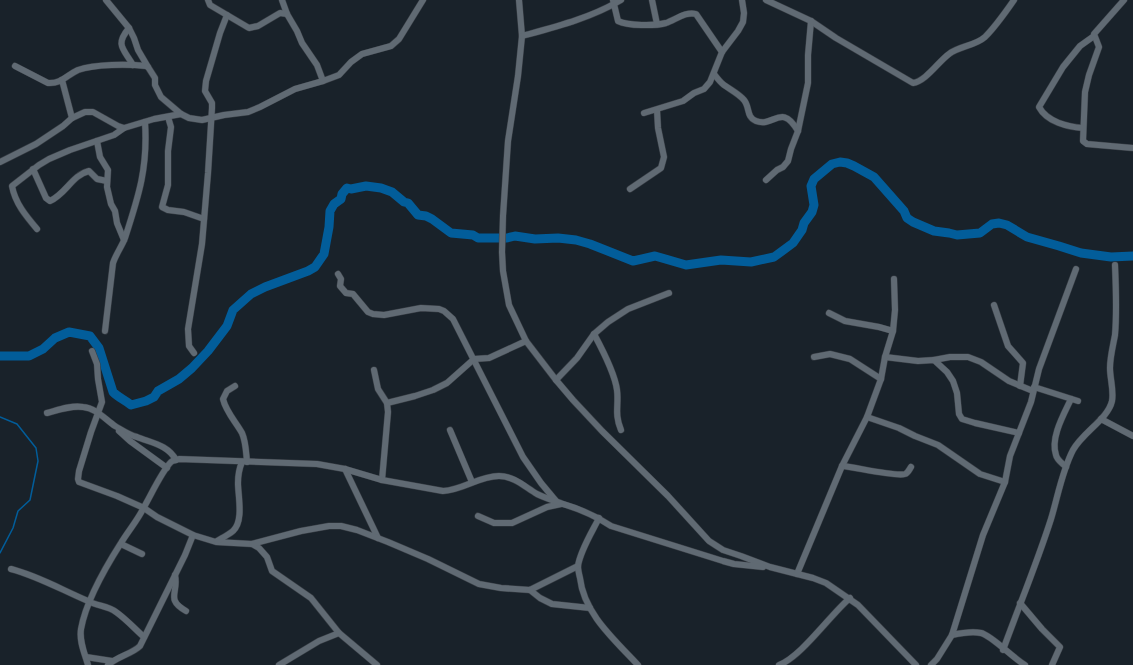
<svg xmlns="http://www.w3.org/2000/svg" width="1133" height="665" viewBox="0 0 1133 665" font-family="Raleway,sans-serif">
<rect width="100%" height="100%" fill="#19222a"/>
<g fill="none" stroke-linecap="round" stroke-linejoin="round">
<!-- stream -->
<path stroke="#025d9a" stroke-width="1.5" d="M0,417l17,7 19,24 2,13 -8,39 -12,11 -5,17 -13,25"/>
<!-- river -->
<path stroke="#025d9a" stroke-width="9" d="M0,356h29l14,-7 12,-11 14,-6 21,4 9,12 14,44c6,6 12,8 18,13l15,-4 8,-4 4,-6 21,-12 13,-11 16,-17 19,-25 6,-16 18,-16 14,-7 43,-16 7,-4 9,-13 5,-27 1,-16 4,-7 7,-5 1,-5 5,-6 4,1 15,-3 15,2 11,4 12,10 4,1 10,12 8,1 6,3 19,14 22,2 5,3h29l8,-2 20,3 23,-1 18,2 14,4 43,17 22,-5 31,9 35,-5 30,2 23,-5 19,-14 9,-13 2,-7 8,-11 2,-7 -3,-19 3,-7 18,-15 8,-2 7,1 7,3 20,11 30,34 3,7 6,4 21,9 15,2 8,2 23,-2 12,-9 7,-1 8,2 20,12 32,9 22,7 30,4 22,-1"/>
<defs>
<g id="minor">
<path d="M106,0l23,28 5,10 4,12 10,17"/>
<path d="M208,0l2,5 39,23 9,-2 22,-13 7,1"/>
<path d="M282,0l5,14 10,17 5,12 15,22 6,16"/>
<path d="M519,0l3,36 -4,40 -10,65 -5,75 -1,36 1,19 6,34 17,36 30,39 17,20 29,31 66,65 41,45 14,9 18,6 29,11 43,11 13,5 32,22 58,60"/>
<path d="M613,0l5,21c10,5 37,5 48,2 9,-3 20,-12 30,-9l26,38"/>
<path d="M652,0l5,24"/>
<path d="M766,0l45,21 25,17 77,45c13,-2 25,-21 36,-29 10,-8 26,-8 36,-17 11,-11 20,-24 29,-37"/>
<path d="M1124,0l-30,34 5,13 -10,28 -4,17 -2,49 4,3 46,4"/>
<path d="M129,28c-14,17 -6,20 4,37"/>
<path d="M522,36c33,-9 69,-18 99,-36"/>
<path d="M15,66l33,17c13,1 19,-8 30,-13 17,-6 50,-6 68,-4l2,1 7,11v7l6,12 20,17 8,4 13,2 22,-5 24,-3 12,-5 35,-18 28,-8 16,-6 12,-13 11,-8 29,-8 8,-7 24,-39"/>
<path d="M714,74c3,4 6,8 10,11 7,5 15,9 20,15 6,7 2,17 12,21 18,7 25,-19 42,10"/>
<path d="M62,80l10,38"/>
<path d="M644,113l39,-12 11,-8 10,-4 6,-7 12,-30 16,-21 5,-9 1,-9 -2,-13"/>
<path d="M168,117l3,10 -3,24v34l-6,22 6,3 16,2 20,7"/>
<path d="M1083,128c-15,-1 -36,-6 -44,-21l24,-40 17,-21 14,-10"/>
<path d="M97,141l3,16 8,13 -1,17 4,17 4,7 2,12 7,17"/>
<path d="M0,162l36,-18 27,-18 9,-8 13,-6h8l25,14 6,2"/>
<path d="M33,169l13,29 4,3c16,-7 22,-26 39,-30l8,8 10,2"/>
<path d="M766,180l11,-10 6,-3 5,-6 3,-12 7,-18 10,-48v-28l3,-34"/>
<path d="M630,189l31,-21 3,-11 -6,-29 -1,-18"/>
<path d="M37,229c-11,-13 -22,-26 -25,-43l27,-21 10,-6 21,-9 44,-15 10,-7 30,-9 27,-5"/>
<path d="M338,274l3,5 -1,7 6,7 7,1 15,18 5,2 11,1 37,-7 18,1 5,2 9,8 70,138 18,26 15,18"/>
<path d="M994,305l14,41 15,17 -3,23"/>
<path d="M829,313l16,8 34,6 14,4"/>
<path d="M105,331l8,-68c3,-9 9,-17 12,-25 14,-43 23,-71 20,-116"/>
<path d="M594,334c7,13 21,41 23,56 2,16 -3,23 4,40"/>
<path d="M92,351l5,13 1,15 4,23 -11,30 -12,39 -1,8 1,3 38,14 27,12 13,9 36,18 23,7 36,2 7,4 8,9 5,14 39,27 28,35 38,32"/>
<path d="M194,353l-5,-7 -1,-17 14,-85 6,-71 4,-65v-5l-7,-12 1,-10 14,-48 7,-18"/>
<path d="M814,357l16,-3 20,5 31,20"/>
<path d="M885,357l33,4 16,-1 13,12 6,9 4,12 2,21 3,5 13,4 44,10"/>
<path d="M934,360l16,-3h18l13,5 28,19 24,10"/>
<path d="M374,370l4,19 9,14 1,9 -6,68"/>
<path d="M556,380l21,-22 17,-24 14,-12 20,-13 41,-16"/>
<path d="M235,386l-8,5 -4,8c3,13 13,23 19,34 4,9 4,19 5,29"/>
<path d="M1034,387l44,14"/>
<path d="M387,403l28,-7 18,-6 14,-7 27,-24 15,-1 37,-17"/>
<path d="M47,413c11,-3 24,-8 36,-6 13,1 22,12 32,19 7,4 14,9 22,11 15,6 31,8 39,23"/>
<path d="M867,417l32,11 16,8 23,9 42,29 25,8"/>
<path d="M1101,419l32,17"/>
<path d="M450,430l22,52"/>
<path d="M119,431l11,10 37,27"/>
<path d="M842,466c13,1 53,11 63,8 3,-1 4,-4 6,-7"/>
<path d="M1066,467c-4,-4 -9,-7 -10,-12 -6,-17 8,-41 15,-56"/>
<path d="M345,469l33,69"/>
<path d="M478,516l16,7h18l35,-16 14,-3"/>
<path d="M599,518c-7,14 -19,33 -21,48 0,4 1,8 2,12 4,36 35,62 58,87"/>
<path d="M217,541c5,-3 11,-6 16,-10 11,-10 5,-35 5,-48 0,-7 1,-14 4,-21"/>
<path d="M121,544l21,10"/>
<path d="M252,544l49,-13 28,-5h12l16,4 31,12 40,17 51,25 22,4 29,2 48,-24"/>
<path d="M11,569c27,7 51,21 77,32 9,5 20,5 28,11 10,7 19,17 28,25"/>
<path d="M797,574l45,-108 25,-49 14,-38 4,-22 8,-26 2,-21 -1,-31"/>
<path d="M175,575c4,18 -10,24 11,36"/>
<path d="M530,590l10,8 12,6 38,4"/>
<path d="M1020,603l22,26 18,18 -8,18"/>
<path d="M952,635c9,-2 20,-4 29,-2 10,2 32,25 44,32"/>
<path d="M1003,650c16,-44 34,-87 48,-131 7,-23 11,-48 22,-69 10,-18 35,-31 39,-49 2,-11 -2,-22 -2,-33 0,-11 3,-22 5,-33 2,-23 1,-47 0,-70"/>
<path d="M86,657l26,4"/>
<path d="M88,665c-3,-11 -9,-23 -7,-36 5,-28 24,-61 40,-86 7,-12 17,-23 23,-36 7,-12 18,-36 27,-45 2,-2 5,-2 8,-3l138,5 28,5 37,11 61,11c20,-1 36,-15 56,-15 15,0 26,11 38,18 8,4 18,7 26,10 17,5 33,12 48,22l112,35 11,3 29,3"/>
<path d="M108,665c10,-9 24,-11 32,-19l45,-91 8,-20"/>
<path d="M279,665l40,-24 20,-8"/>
<path d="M779,665c22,-8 51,-50 71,-67"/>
<path d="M931,665l6,-6 15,-24 31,-100 22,-53 5,-26 21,-54 8,-33 37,-100"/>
</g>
</defs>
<!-- minor casing -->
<use href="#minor" stroke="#383e45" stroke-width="7"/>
<!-- minor -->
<use href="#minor" stroke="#606a73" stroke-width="6"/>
</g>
</svg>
